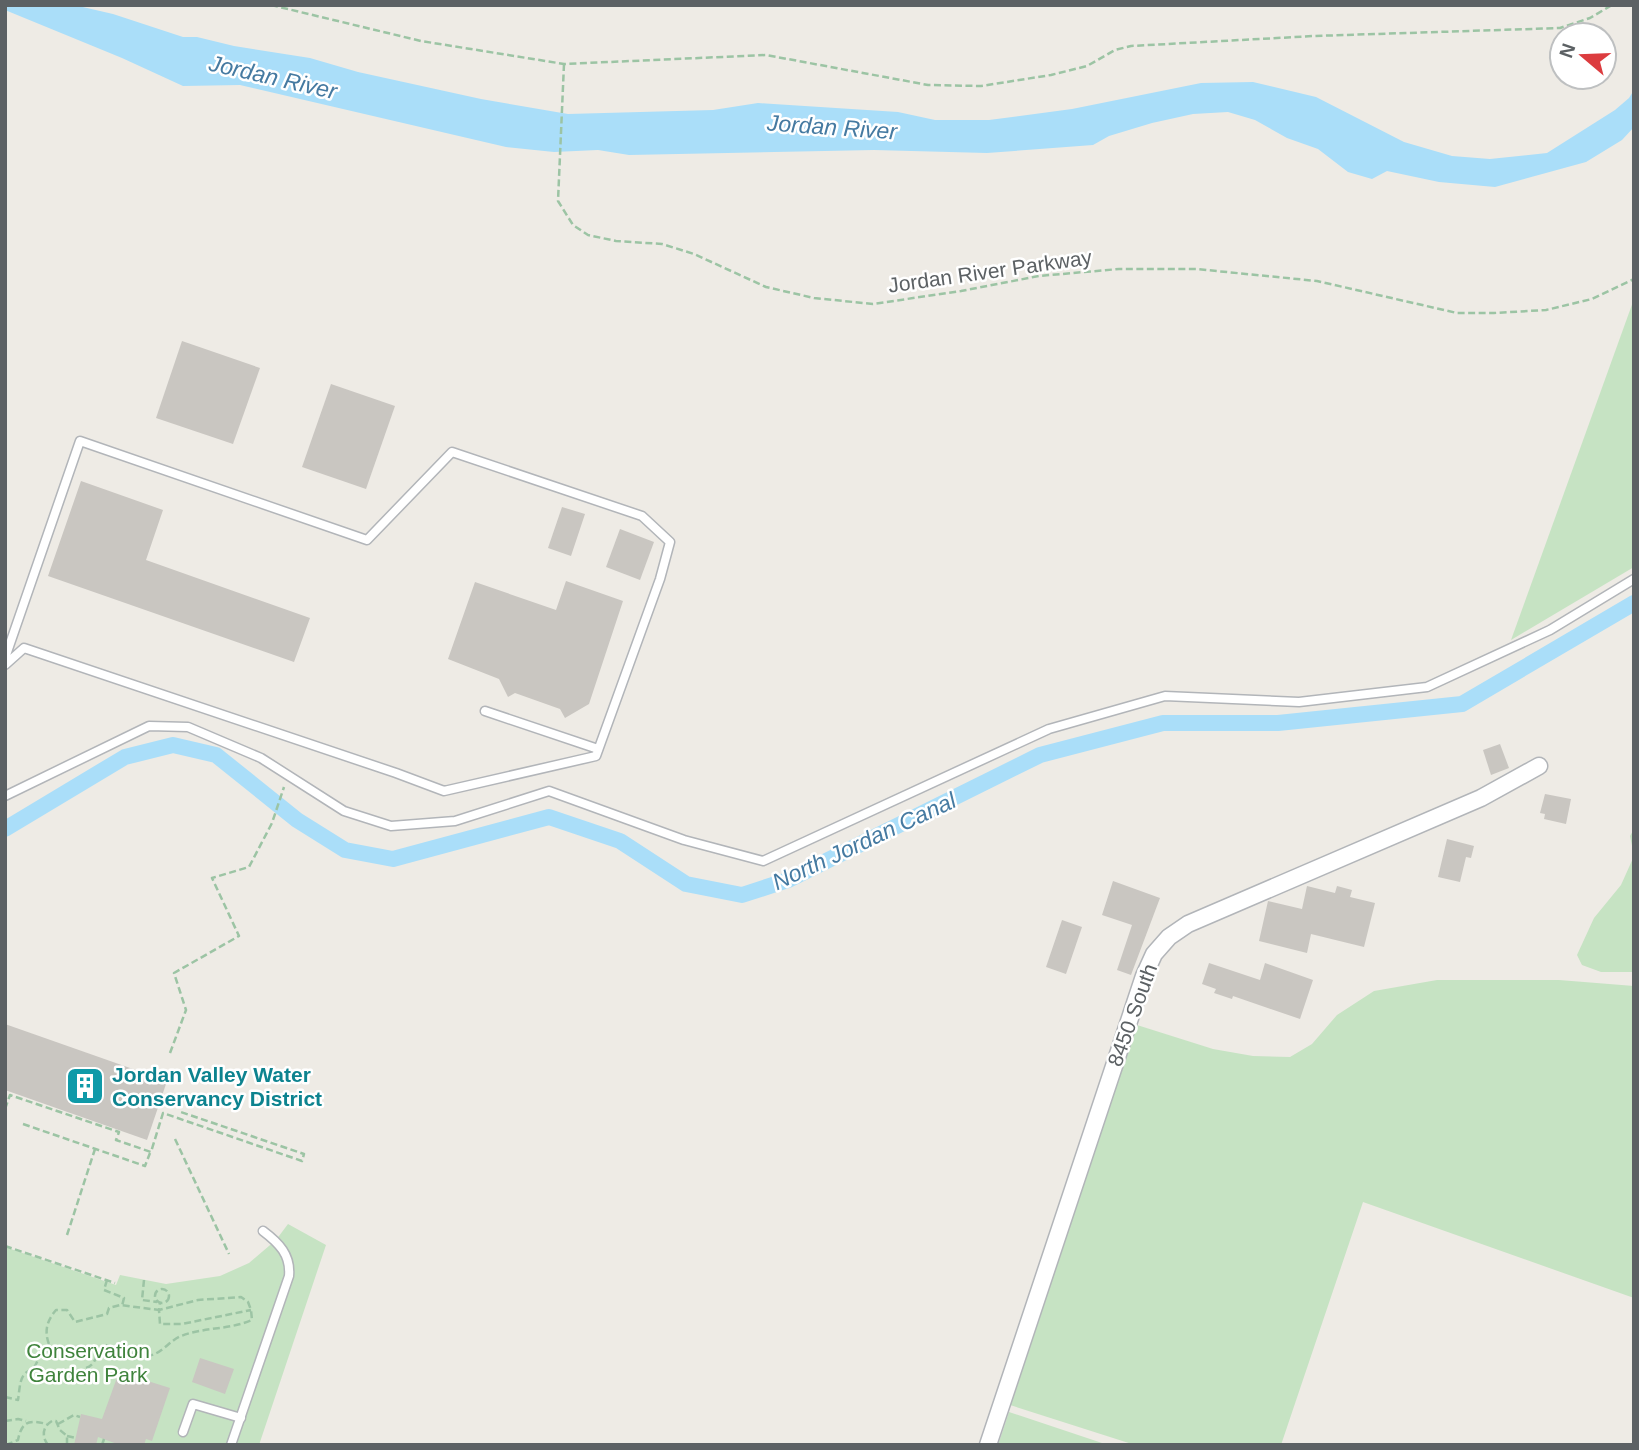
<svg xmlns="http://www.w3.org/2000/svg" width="1639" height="1450" viewBox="0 0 1639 1450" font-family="Helvetica,sans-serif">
<rect width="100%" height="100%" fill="#eeebe5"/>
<!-- green -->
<g fill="#c6e3c3">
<path d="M1634,299v268l-123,73z"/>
<path d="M1634,829v143h-33l-19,-7 -5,-10 17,-37 27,-33 13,-29 -4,-20z"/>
<path d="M1437,980h122l75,6v312l-271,-96 -82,243h-146l-128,-41 130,-379 76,24 40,7 37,1 22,-13 25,-29 37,-24z"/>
<path d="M288,1224l38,21 -67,200h-254v-198l111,38 4,-10 46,9 54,-8 29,-13 27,-23z"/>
<path d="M1009,1412l99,33h-110z"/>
</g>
<!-- water -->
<path fill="#aadef9" d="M5,5h69l39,9 70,23h14l37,9 76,12 48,14 123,27 87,15 145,-4 45,-7 140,9 37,8h54l83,-11 129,-26 52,-1 63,15 88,45 48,14 38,3 57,-6 68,-43 14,-12 5,-8v37l-12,13 -36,22 -91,25 -56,-5 -52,-11 -15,8 -24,-7 -30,-23 -31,-11 -32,-18 -27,-8 -35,2 -41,9 -43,13 -16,9 -106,8 -113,-3 -245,5 -31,-5 -44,2 -48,-5 -266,-62 -57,1 -61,-28 -117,-48z"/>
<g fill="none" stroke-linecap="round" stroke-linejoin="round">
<!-- canal -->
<path stroke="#aadef9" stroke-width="16" d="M5,829l120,-72 48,-12 43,10 81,65 48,30 48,9 156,-42 71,24 66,43 56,11 46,-15 252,-125 123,-32h115l184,-19 172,-101"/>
</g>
<!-- building -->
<g fill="#c9c6c1">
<path d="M182,341l78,27 -27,76 -77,-26z"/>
<path d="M331,384l64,22 -29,83 -64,-22z"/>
<path d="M81,481l82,29 -17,50 164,58 -16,44 -246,-86z"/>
<path d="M562,507l23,7 -14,42 -23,-8z"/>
<path d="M620,529l34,13 -14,38 -34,-13z"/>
<path d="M566,581l57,20 -34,103 -24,14 -5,-9 -45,-16 -7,4 -9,-18 -51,-20 27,-77 81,28z"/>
<path d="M1500,744l9,24 -18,7 -8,-25z"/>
<path d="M1545,794l26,5 -5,25 -22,-5 1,-5 -5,-1z"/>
<path d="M1447,839l27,7 -3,12 -5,-1 -6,25 -22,-5z"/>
<path d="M1113,881l47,17 -29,77 -14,-5 15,-45 -30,-10z"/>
<path d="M1307,886l28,7 2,-7 15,4 -2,7 25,6 -11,44 -53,-13 -4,19 -48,-12 9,-40 34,8z"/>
<path d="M1062,920l20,7 -16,47 -20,-7z"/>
<path d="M1209,963l51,17 5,-17 48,17 -13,39 -67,-23 -1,3 -18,-6 2,-4 -14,-5z"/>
<path d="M5,1024l162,57 -20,59 -142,-50z"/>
<path d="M200,1358l34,11 -9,25 -33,-12z"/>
<path d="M119,1372l51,16 -18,53 -6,-2 -2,6h-24l-22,-8 -2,8h-22l7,-31 21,5z"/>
</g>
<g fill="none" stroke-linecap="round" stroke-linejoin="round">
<defs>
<g id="service">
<path d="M5,658l75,-217 287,99 85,-88 190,64 28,26 -10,37 -64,177 -152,35 -48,-18 -372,-125 -19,17"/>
<path d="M485,711l113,38"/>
<path d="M5,796l144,-70 39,1 73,31 83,53 47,15 64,-5 94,-30 135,49 79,21 286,-132 116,-33 134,6 128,-15 123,-57 84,-51"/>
<path d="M183,1432l10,-28 48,14"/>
<path d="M231,1445l58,-169c2,-21 -10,-33 -26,-45"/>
</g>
<path id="minor" d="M988,1445l156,-469 10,-22 15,-17 19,-13 293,-126 58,-32"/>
</defs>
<!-- service casing -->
<use href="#service" stroke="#b2b5b9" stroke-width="11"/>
<!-- minor casing -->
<use href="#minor" stroke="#b2b5b9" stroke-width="19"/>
<!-- path -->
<g stroke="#9cc4a4" stroke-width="2.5" stroke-dasharray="7 3.5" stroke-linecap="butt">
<path d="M271,5l150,36 143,23 202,-9 162,30 53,1 70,-11 36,-9 28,-16 16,-4 183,-10 246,-8 30,-10 22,-13"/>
<path d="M564,64l-6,137 15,24 15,10 28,6 46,3 32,10 72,33 48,11 59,6 88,-13 78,-15 80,-7h77l121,12 140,32h37l52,-3 46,-11 42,-20"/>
<path d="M170,1053l16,-43 -12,-37 65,-37 -27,-58 37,-11 23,-44 12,-36"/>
<path d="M5,1109l5,-14 109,37 -3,8 35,12 12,-39 139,48 2,-7 -126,-43"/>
<path d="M23,1124l122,42 5,-13"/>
<path d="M175,1139l54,115"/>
<path d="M67,1235l28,-86"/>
<path d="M5,1246l110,37"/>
<path d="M107,1280l-3,10 20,8 -2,8"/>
<path d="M144,1280l-2,20 15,2"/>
<circle cx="162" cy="1296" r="7"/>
<path d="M86,1368c11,-3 10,-17 19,-23 15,3 28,12 43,11 14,-2 22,-16 33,-20 23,-9 48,-6 71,-16l-1,-10 -3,-8 -7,-5 -43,3 -39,10 1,14h22l69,-14"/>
<path d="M5,1397l13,3c2,-12 1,-29 15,-30l6,-12 12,-9c-7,-15 -6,-26 5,-39h11l8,12 32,-8 2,-6 11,-3 39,5 1,-7"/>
<path d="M5,1421l13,-2 8,2"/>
<path d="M58,1424l16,-9 6,2"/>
<path d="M67,1436l9,2"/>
<path d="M6,1445l12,-5c4,-20 12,-20 29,-16"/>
<path d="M48,1445c-7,-9 -5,-19 4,-24h4l4,9 7,6v9"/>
<path d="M102,1445l2,-6"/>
<path d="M148,1445h3"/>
</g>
<!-- service -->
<use href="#service" stroke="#fff" stroke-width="8"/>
<!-- minor -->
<use href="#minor" stroke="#fff" stroke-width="16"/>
</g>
<!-- icons -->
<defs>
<symbol id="building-square" viewBox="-11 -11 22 22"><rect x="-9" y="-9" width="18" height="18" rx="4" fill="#0f9aa8" stroke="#fff"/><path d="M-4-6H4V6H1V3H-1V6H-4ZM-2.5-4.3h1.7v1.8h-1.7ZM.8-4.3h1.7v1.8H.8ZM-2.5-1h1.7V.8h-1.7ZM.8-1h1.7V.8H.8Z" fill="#fff"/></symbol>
</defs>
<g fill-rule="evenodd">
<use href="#building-square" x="63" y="1064" width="44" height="44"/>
</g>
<g text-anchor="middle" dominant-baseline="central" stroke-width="5" stroke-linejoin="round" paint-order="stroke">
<!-- street labels -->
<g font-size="21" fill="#5c6164" stroke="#fff">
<text transform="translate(990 271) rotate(-8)">Jordan River Parkway</text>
<text transform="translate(1132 1015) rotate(-70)">8450 South</text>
</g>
<!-- culture labels -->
<g font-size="21" font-weight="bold" fill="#0d838f" stroke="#fff" text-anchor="start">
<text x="112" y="1074">Jordan Valley Water<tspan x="112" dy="24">Conservancy District</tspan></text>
</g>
<!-- park labels -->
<g font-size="21" fill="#3f833c" stroke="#fff">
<text x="88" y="1350">Conservation<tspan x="88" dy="24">Garden Park</tspan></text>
</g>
<!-- water labels -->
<g font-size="23" font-style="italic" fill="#457aa1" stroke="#fff">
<text transform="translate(273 77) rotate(13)">Jordan River</text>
<text transform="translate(832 127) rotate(4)">Jordan River</text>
<text transform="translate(864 841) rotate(-25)">North Jordan Canal</text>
</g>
</g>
<!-- border -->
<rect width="1639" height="1450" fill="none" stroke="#5c6164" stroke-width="14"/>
<!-- north arrow -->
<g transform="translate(1583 56) rotate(289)"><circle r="33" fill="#ffffff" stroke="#bec0c1" stroke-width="2"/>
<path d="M0-5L12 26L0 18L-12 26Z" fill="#dc3c3f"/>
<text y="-10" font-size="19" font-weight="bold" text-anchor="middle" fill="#5c6164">N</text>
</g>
</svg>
